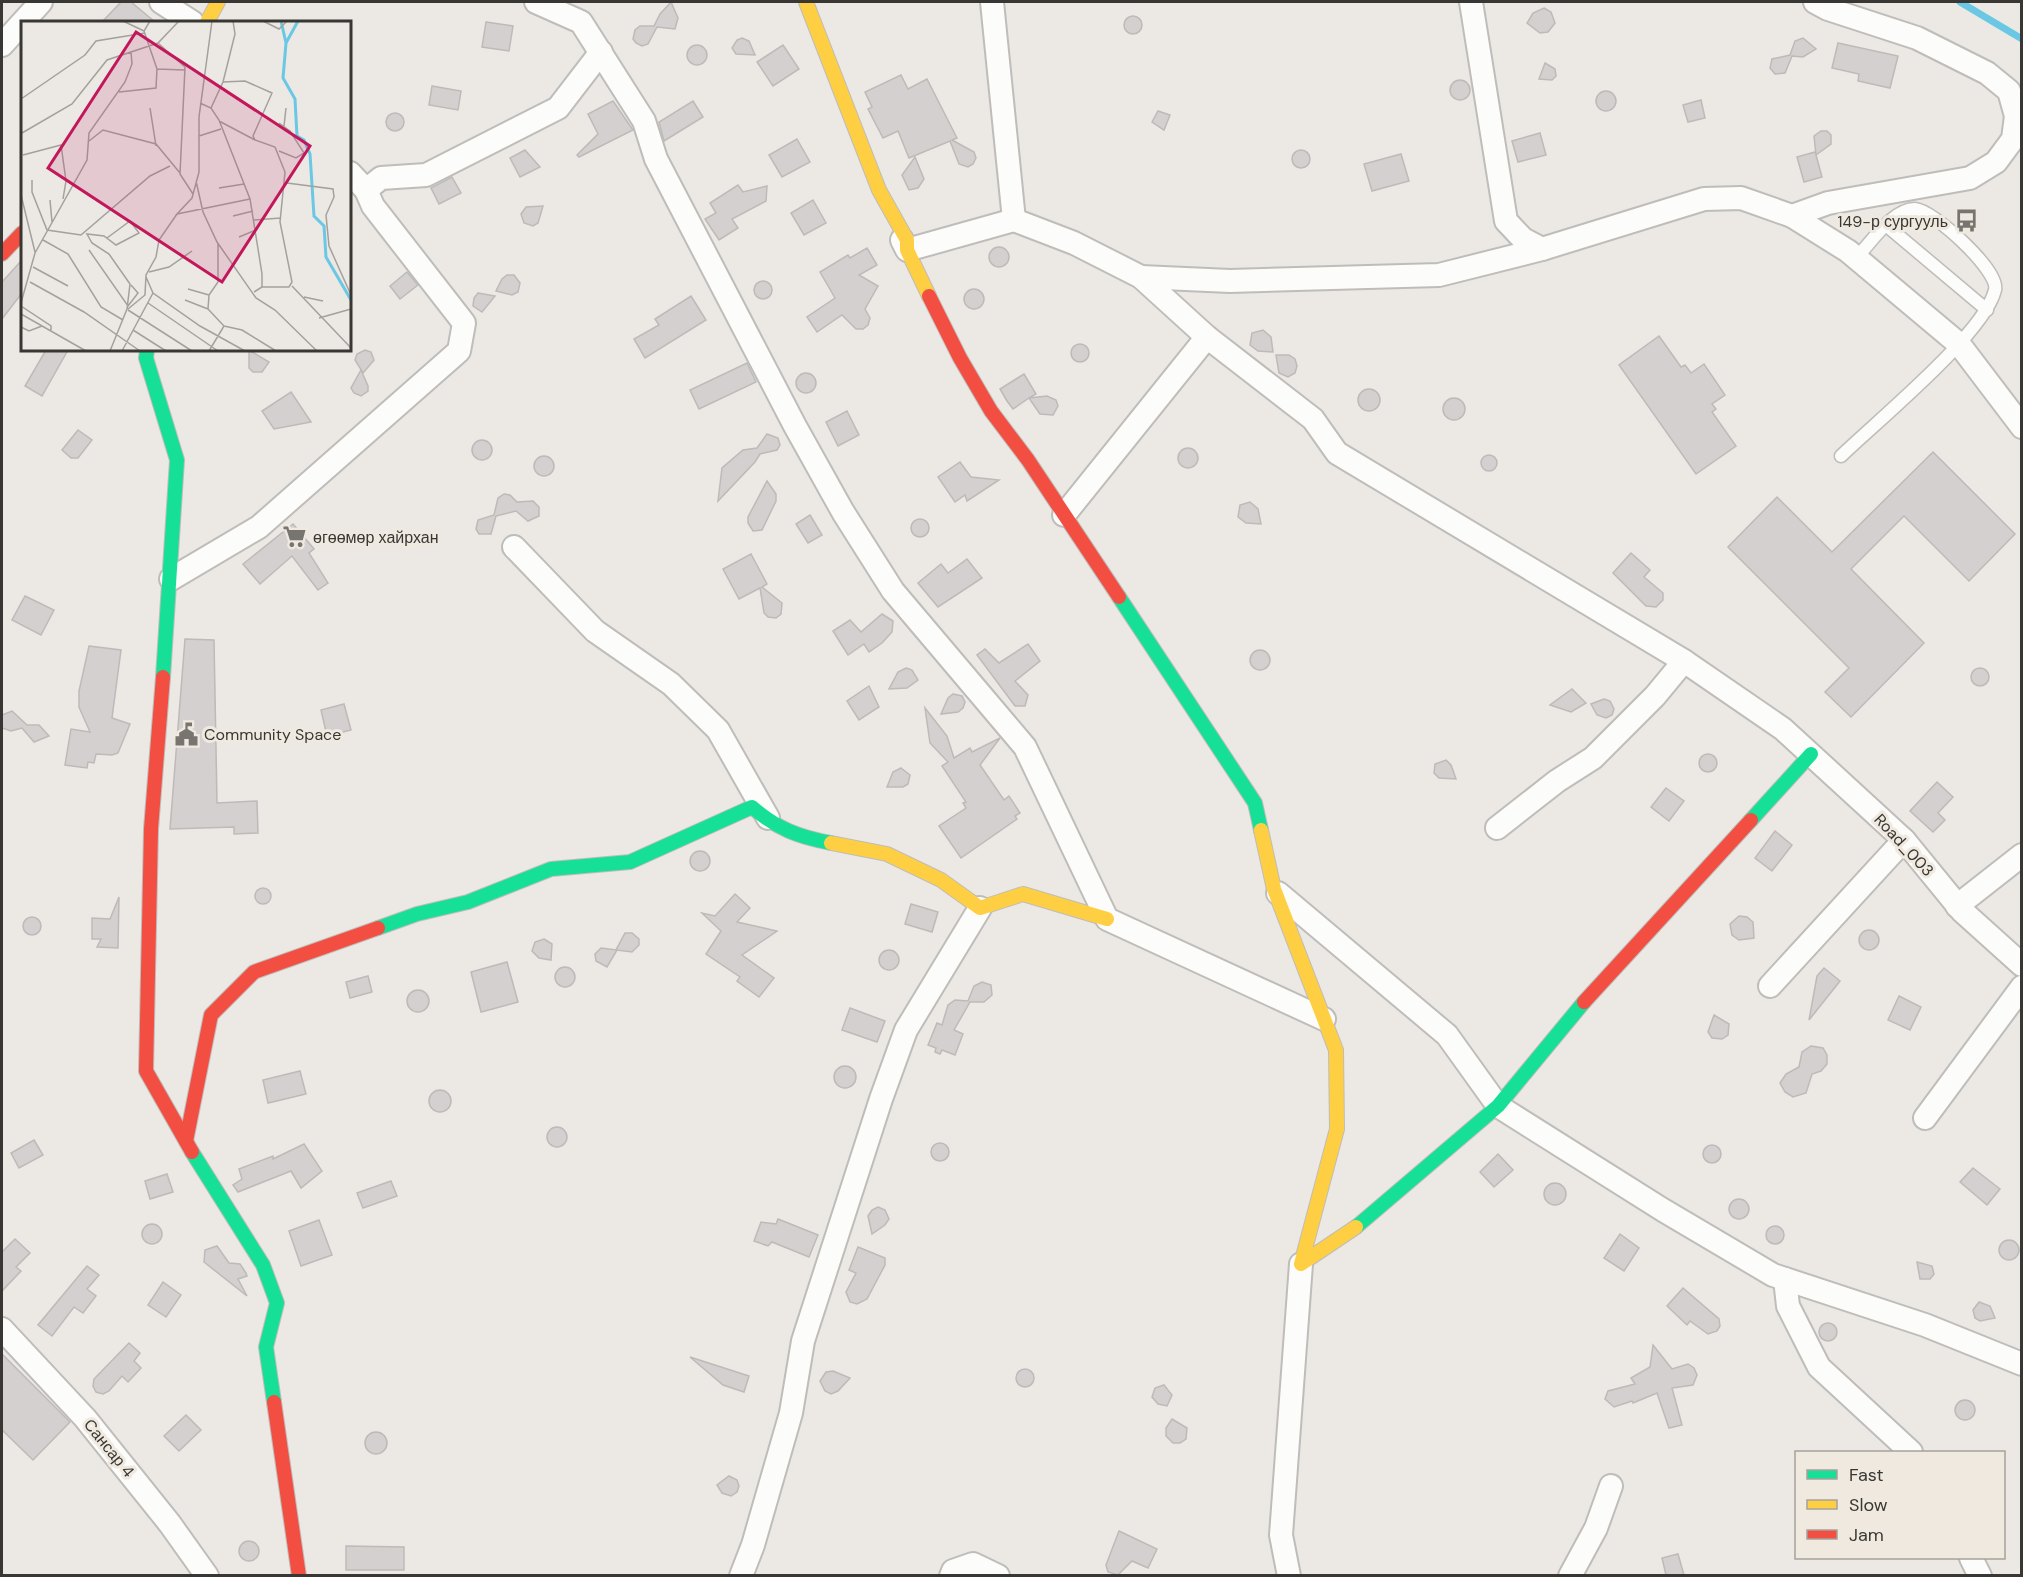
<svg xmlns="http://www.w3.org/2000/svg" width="2023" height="1577" viewBox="0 0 2023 1577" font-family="'DM Sans',sans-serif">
<rect width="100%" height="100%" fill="#ece8e4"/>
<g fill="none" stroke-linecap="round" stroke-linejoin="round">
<!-- stream -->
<path stroke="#6ac8e5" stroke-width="7" d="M1960,2l62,37"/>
</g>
<!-- building -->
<g fill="#d4d0d0" stroke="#bdbab9" stroke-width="1.5">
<path d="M121,2h10l24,20h-53z"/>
<path d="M671,2l7,16 -3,11 -18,-2 -9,17 -6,2 -6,-3 -3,-4 2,-9 5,-4h14l6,-12z"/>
<path d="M1544,8l7,4 4,11 -7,9 -8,1 -13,-10 6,-10z"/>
<circle cx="1133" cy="25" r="9"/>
<path d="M486,22l27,4 -4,25 -27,-4z"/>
<path d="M742,38l7,3 6,14 -19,-1 -4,-6 5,-8z"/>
<path d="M1803,38l13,11 -13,8 -11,-1 -7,17 -10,1 -5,-6 2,-9 18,-4 5,-14z"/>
<path d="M1838,43l60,13 -8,32 -32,-7 1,-7 -27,-6z"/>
<circle cx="697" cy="55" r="10"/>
<path d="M783,45l16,24 -26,17 -16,-24z"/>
<path d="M1545,63l10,6 1,7 -4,4 -13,-1z"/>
<path d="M901,75l7,14 19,-10 30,59 -5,2 22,12 2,6 -3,6 -5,3 -9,-3 -9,-23 -41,17 -11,-27 -15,7 -15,-29 4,-2 -7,-15z"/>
<circle cx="1460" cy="90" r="10"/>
<path d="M432,86l29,5 -3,19 -29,-5z"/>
<circle cx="1606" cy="101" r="10"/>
<path d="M1701,100l4,18 -17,4 -5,-17z"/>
<path d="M613,101l20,29 -54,27 -2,-2 21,-21 -10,-20z"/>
<path d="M693,101l10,16 -39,24 -5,-19z"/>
<path d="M1158,111l12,4 -6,15 -12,-8z"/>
<circle cx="395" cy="122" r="9"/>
<path d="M1827,131l4,4v9l-15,11 6,22 -18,5 -7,-25 18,-5 1,3 -2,-19 7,-5z"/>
<path d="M1540,133l6,22 -28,7 -6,-21z"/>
<path d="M797,139l13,23 -28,15 -13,-22z"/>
<path d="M525,150l15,17 -20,10 -10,-19z"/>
<circle cx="1301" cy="159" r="9"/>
<path d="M1401,154l8,27 -37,10 -8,-27z"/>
<path d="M915,157l9,22 -6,9 -9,2 -7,-15z"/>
<path d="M452,177l9,16 -22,11 -8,-16z"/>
<path d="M738,185l5,7 24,-6 -1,15 -34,18 6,9 -19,12 -14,-21 11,-6 -6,-10z"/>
<path d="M813,200l13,23 -22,12 -13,-22z"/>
<path d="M543,206l-5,17 -5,3 -9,-3 -3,-9 5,-7z"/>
<circle cx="999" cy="257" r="10"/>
<path d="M867,248l10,17 -18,10 19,11 -13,23 5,9 -2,7 -5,4h-7l-14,-14 -25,17 -10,-15 28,-19 -15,-26 28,-17 2,3z"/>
<path d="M22,260v33l-20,26v-37z"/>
<path d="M407,272l11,13 -18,14 -10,-13z"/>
<path d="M507,275h7l6,8 -2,9 -6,3 -16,-4 6,-12z"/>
<circle cx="763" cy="290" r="9"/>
<circle cx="974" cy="299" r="10"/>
<path d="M478,293l17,3 -13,16 -9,-6 1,-8z"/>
<path d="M691,296l15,24 -61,38 -11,-19 25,-14 -4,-6z"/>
<path d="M1263,330l8,7 2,15 -15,-1 -8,-6 2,-12z"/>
<path d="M1659,336l22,31 4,-2 6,8 13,-9 21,31 -13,9 4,5 -4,3 24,34 -40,28 -77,-109z"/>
<circle cx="1080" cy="353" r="9"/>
<path d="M46,350h22l-26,46 -17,-10z"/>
<path d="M249,350l20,12 -7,10h-9l-4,-4z"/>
<path d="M365,350l6,2 3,8 -11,13 -8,-13 2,-6z"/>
<path d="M1276,355h13l6,4 2,7 -2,7 -7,4 -9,-4z"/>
<path d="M747,363l9,19 -57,27 -9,-19z"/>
<path d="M361,370l7,16v5l-7,5 -7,-3 -3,-5z"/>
<circle cx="806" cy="383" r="10"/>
<path d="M1024,374l12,20 -7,4 18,-2 9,4 2,6 -5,9 -13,-1 -11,-16 -16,11 -6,-8 -7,-12z"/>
<circle cx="1369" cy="400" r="11"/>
<path d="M291,392l20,30 -37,7 -12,-18z"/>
<circle cx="1454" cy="409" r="11"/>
<path d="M847,411l12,24 -21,11 -12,-24z"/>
<path d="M78,430l14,10 -14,18h-7l-9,-8z"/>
<path d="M767,434l11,4 2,7 -3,5 -17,4 -5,8 -37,39 4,-33 21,-18 14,-2z"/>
<circle cx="482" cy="450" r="10"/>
<circle cx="1188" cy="458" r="10"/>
<path d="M1933,452l82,82 -46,47 -65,-65 -53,53 73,74 -73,74 -26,-25 24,-24 -121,-121 49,-50 55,55z"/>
<circle cx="1489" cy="463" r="8"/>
<circle cx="544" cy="466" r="10"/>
<path d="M960,462l11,15 28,3 -32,21 -2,-6 -10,7 -17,-25z"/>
<path d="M767,481l9,13v7l-14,29 -9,1 -5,-8v-6z"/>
<path d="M504,494l6,1 7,7 16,-1 6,6v9l-11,5 -12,-10 -20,5 -5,18h-12l-3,-5 2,-9 16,-5 4,-17z"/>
<path d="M1250,502l8,7 3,15 -15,-1 -8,-6 2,-12z"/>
<path d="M810,515l12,20 -14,8 -12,-19z"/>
<circle cx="920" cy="528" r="9"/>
<path d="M293,524l21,25 -5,4 19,30 -10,7 -26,-34 -32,28 -17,-20z"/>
<path d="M1631,553l19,17 -6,7 19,16v7l-7,7 -10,-1 -33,-33z"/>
<path d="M751,554l16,30 -5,3 20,16 -1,11 -5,4 -8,-1 -4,-4 -4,-25 -21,11 -16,-30z"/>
<path d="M967,559l15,19 -44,29 -20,-24 23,-19 7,9z"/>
<path d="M25,596l29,14 -13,25 -29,-15z"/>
<path d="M882,614l11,7 -1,11 -10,11 -13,9 -5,-8 -16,11 -15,-24 17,-11 11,12z"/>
<path d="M185,639l29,1 3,163 40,-2 1,32 -24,1v-7l-64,2z"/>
<path d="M1028,644l12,17 -25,20 13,14 -3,11h-10l-38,-51 8,-6 14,14z"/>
<path d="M89,646l32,4 -9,68 18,6 -12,29 -6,2 -16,-1 -2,9 -6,-1 -1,6 -22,-3 6,-36 19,3 -11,-25v-16z"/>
<circle cx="1260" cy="660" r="10"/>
<path d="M906,668l6,2 6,10 -11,8 -18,1 9,-17z"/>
<circle cx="1980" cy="677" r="9"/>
<path d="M869,686l10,21 -20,13 -12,-19z"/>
<path d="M1572,689l14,14 -15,9 -21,-7z"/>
<path d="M953,694l9,2 3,6 -2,6 -5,4 -17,2 7,-16z"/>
<path d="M1604,699l6,2 4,8 -2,6 -6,3 -9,-3 -6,-11z"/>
<path d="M344,704l7,26 -24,6 -6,-26z"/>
<path d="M925,708l22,28 7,22 16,-10 2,4 28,-14 -20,27 24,35 5,-4 11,17 -5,3 2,3 -56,39 -22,-32 27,-18 -3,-5 3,-1 -24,-36 6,-4 -18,-19z"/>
<path d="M12,711l15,14h12l10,11 -15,6 -12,-14 -11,3 -9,-3v-13z"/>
<circle cx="1708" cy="763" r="9"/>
<path d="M1446,760l5,5 5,14 -17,-1 -5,-5 1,-9z"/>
<path d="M901,768l9,7 -2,9 -5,3h-16l6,-15z"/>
<path d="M1937,782l16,15 -15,16 7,7 -12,12 -23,-21z"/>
<path d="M1666,788l18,13 -15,20 -18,-14z"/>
<path d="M1775,831l17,14 -20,26 -17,-13z"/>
<circle cx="700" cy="861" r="10"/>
<circle cx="263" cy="896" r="8"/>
<path d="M735,894l15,14 -13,14 40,9 -35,24 32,23 -15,19 -22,-16 3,-4 -34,-23 15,-23 -19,-18 13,3z"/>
<path d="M119,897l-1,51 -21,-1 4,-8h-9v-21l18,1z"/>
<path d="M911,904l27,8 -6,20 -27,-8z"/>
<path d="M1739,916l8,1 6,5 1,16 -15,2 -7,-5 -2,-11z"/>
<circle cx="32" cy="926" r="9"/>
<circle cx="1869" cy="940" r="10"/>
<path d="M625,933h7l7,6v6l-7,7 -16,-2z"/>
<path d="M544,939l8,5 -1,16 -12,-2 -7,-7 3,-9z"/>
<path d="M601,948l16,2 -10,17 -11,-6 -1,-7z"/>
<circle cx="889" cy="960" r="10"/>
<path d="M507,962l11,40 -37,10 -10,-40z"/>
<circle cx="565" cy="977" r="10"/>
<path d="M1824,968l16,13 -31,39 8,-44z"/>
<path d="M368,976l4,16 -22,6 -4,-16z"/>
<path d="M982,982l9,3 1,10 -8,7h-14l-16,28 9,4 -8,21 -13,-5 -2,4 -5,-2 1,-4 -8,-3 9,-22 5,2 6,-20 7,-5 13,1 6,-15z"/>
<circle cx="418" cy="1001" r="11"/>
<path d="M1899,996l22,11 -11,23 -22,-10z"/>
<path d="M850,1008l35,13 -8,21 -35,-12z"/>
<path d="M1714,1015l15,9 -1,11 -6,4 -10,-1 -4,-6z"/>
<path d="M1811,1046l12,2 4,7v9l-6,7 -9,3 -6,19 -13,4 -8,-5 -5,-9 6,-9 13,-7 3,-15z"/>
<circle cx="845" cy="1077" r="11"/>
<path d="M300,1071l6,23 -38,9 -5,-23z"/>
<circle cx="440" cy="1101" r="11"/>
<circle cx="557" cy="1137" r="10"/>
<path d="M34,1140l9,15 -24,13 -8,-15z"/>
<circle cx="940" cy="1152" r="9"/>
<path d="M304,1144l18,27 -21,17 -10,-17 -53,21 -5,-7 9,-6 -3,-10 34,-13v3z"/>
<circle cx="1712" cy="1154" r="9"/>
<path d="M1498,1154l15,16 -19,17 -14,-15z"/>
<path d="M1973,1168l27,21 -13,16 -27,-23z"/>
<path d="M167,1174l6,18 -23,7 -5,-18z"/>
<path d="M391,1181l6,15 -34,12 -6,-15z"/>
<circle cx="1555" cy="1194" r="11"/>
<circle cx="1739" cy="1209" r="10"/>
<path d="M878,1207l7,3 4,9 -4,6 -13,9 -4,-18 4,-6z"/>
<path d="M778,1219l40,16 -9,22 -37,-15 -4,4 -14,-5 7,-19 15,2z"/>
<path d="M319,1220l13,35 -31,11 -12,-35z"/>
<circle cx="152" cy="1234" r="10"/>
<circle cx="1775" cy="1235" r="9"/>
<path d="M1620,1234l19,14 -15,23 -20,-13z"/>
<path d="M15,1239l15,14 -14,14 5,4 -19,20v-39z"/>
<circle cx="2009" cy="1250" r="10"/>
<path d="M217,1246l12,17 11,1 6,9 1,3 -9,3 9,17 -43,-34 1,-12z"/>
<path d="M858,1247l27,11v7l-18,34 -10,5 -7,-2 -4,-10 10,-19 -7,-3z"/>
<path d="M1917,1262l15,4 2,8 -4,5h-10z"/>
<path d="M87,1266l12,9 -12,14 9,7 -13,17 -9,-6 -22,29 -14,-11z"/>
<path d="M163,1282l18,13 -15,22 -18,-12z"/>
<path d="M1683,1288l36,31 1,7 -3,5 -9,3 -18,-13 -3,4 -20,-19z"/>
<path d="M1979,1302l11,4 5,12 -15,3 -5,-3 -2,-8z"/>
<circle cx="1828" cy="1332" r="9"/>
<path d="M129,1343l11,10 -6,8 7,7 -13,14 -6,-6 -13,15 -6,3 -7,-2 -3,-6 1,-7z"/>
<path d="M1653,1345l19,24 16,-5 6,4 3,7 -4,10 -21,3 10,37 -13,3 -12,-35 -24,10 -1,-2 -18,6 -9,-8 3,-8 27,-7 -4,-6 19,-11z"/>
<path d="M2,1354l68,68 -37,38 -31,-30z"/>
<path d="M690,1357l59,19 -5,16 -21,-7z"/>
<circle cx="1025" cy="1378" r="9"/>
<path d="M833,1371l17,7 -12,13 -7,3 -6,-3 -5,-10 6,-9z"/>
<path d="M1164,1385l8,10 -5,11 -9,-2 -6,-7 3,-9z"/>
<circle cx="1965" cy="1410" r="10"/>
<path d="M186,1415l15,15 -22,21 -15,-15z"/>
<path d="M1172,1419l15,9 -1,11 -6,4h-7l-7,-7v-8z"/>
<circle cx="376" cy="1443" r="11"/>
<path d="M729,1476l8,4 2,6 -2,6 -6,4 -9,-3 -5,-8z"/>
<path d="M1119,1531l38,18 -9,19 -16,-7 -14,14 -10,-3 -2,-7z"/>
<circle cx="249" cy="1551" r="10"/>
<path d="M346,1546l58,1v23h-58z"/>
<path d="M1678,1554l6,21h-18l-4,-17z"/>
</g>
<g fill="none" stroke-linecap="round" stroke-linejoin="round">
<defs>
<g id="lane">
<path d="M1887,226l100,84"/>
<path d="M1841,456c35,-34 144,-123 154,-166 5,-19 -62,-80 -80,-81 -23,0 -44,34 -59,49"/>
</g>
<g id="street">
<path d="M161,2l31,20"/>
<path d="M536,2l45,20 63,99 12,38 139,267 48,86 50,79 132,156 82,172 217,100"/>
<path d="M992,2l22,218"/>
<path d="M1471,2l35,219 17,18 19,10 162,-50 37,-1 51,18 56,35 111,93 63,83"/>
<path d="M2,45l39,-43"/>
<path d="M350,173l16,17"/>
<path d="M1792,216l36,-13 142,-25 26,-16 17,-23 3,-23 -7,-25 -22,-18 -70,-35 -89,-29 -13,-7"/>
<path d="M902,240l5,10 107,-30 60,23 67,34 66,60 106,82 24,34 347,208 99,68 121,111 58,71 60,54"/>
<path d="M1141,277l89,4 209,-6 103,-26"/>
<path d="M1064,515l143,-178"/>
<path d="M514,547l81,84 76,53 47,46 50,88"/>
<path d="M171,579l88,-52 200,-176 5,-28 -91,-117 -7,-16 15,-12 45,-3 132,-67 43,-56"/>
<path d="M1497,828l60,-47 36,-23 62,-62 29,-35"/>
<path d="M1278,893l169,142 51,71 165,104 110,65 152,50 97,39"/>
<path d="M1957,906l65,-51"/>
<path d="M1770,986l134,-146"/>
<path d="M1925,1118l97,-131"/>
<path d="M1785,1279l3,27 31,61 92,85"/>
<path d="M2,1329l83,89 85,106 37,52"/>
<path d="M1971,1558l9,18"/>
<path d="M741,1576l12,-31 38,-132 12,-72 78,-242 25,-69 74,-122"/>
<path d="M951,1576l2,-5 20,-7 25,12"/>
<path d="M1289,1576l-8,-41 20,-271"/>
<path d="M1570,1576l26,-48 15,-42"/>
</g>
<g id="fast">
<path d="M147,350l-1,8 31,102 -14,217"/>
<path d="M1119,597l136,206 6,27"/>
<path d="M1751,820l60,-66"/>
<path d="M378,928l39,-14 51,-12 83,-33 79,-7 122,-55c25,22 47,30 79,36"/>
<path d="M192,1152l71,113 14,38 -11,44 8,55"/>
<path d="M1356,1227l142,-121 86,-104"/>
</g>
<g id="slow">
<path d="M806,2l73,188 28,50v10l22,46"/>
<path d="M207,22l11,-20"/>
<path d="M1261,830l13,59 62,161 1,79 -36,135 55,-37"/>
<path d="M831,843l56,11 54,26 39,28 43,-14 84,25"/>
</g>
<g id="jam">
<path d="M2,254l20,-21"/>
<path d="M929,296l31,62 31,53 37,49 91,137"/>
<path d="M163,677l-12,152 -5,242 46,81"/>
<path d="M1584,1002l167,-182"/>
<path d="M186,1141l25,-126 43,-43 124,-44"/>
<path d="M274,1402l25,174"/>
</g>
</defs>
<!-- lane casing -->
<use href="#lane" stroke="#bfbdba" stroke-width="15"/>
<!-- street casing -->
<use href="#street" stroke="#bfbdba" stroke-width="26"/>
<!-- fast casing -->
<use href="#fast" stroke="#bfbdba" stroke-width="16"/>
<!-- slow casing -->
<use href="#slow" stroke="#bfbdba" stroke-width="16"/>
<!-- jam casing -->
<use href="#jam" stroke="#bfbdba" stroke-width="16"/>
<!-- lane -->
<use href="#lane" stroke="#fcfcfb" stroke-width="12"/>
<!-- street -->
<use href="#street" stroke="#fcfcfb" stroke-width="22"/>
<!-- fast -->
<use href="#fast" stroke="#16e098" stroke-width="14"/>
<!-- slow -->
<use href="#slow" stroke="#ffcf43" stroke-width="14"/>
<!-- jam -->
<use href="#jam" stroke="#f24e42" stroke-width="14"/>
</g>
<!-- icons -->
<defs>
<symbol id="bus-bare" viewBox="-9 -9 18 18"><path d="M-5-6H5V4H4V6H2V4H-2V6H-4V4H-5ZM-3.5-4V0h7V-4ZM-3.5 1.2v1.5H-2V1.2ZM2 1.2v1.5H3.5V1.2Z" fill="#787571" stroke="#efe9e0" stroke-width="2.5" paint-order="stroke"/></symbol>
<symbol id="supermarket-bare" viewBox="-9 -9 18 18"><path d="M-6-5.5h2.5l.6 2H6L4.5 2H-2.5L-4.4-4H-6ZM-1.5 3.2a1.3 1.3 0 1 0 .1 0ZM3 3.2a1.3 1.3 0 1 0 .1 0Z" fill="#787571" stroke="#efe9e0" stroke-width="2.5" paint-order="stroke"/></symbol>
<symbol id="civic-bare" viewBox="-9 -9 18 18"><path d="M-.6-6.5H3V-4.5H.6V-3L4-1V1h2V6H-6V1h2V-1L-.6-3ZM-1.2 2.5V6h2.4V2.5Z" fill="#787571" stroke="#efe9e0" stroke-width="2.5" paint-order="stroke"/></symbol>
</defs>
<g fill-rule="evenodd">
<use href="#bus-bare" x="1950" y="204" width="33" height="33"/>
<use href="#supermarket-bare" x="278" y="520" width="33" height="33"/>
<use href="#civic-bare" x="170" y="718" width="33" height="33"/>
</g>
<g text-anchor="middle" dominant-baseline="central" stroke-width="6" stroke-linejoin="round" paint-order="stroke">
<!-- poi labels -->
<g font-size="16" fill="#393733" stroke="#efe9e0" text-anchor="start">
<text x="1948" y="221" text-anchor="end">149-р сургууль</text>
<text x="313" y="537">өгөөмөр хайрхан</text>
<text x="204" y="734">Community Space</text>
</g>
<!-- street labels -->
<g font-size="16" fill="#393733" stroke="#efe9e0">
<text transform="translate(1904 845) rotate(47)">Road_003</text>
<text transform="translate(109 1448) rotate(51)">Сансар 4</text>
</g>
</g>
<!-- overview -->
<g transform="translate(21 21)">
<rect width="330" height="330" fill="#ece8e4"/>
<path fill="none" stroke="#6ac8e5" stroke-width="3" d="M260,0l5,22M277,0l-12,22 -3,35 12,21 2,37 7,4 6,14 4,62 10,10 2,31 25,43"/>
<path fill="none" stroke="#a4a19d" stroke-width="1.5" d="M102,0l21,10M129,0l-6,10 13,38M191,0l-13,96v55l-7,26 -15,16 73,-15M242,0l16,8 8,-8M137,22l27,24 -5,107 13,20M202,61l12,-48 -2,-13M98,71l37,-4 1,-19 28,1M0,78l64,-44 11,-14 49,-8M179,82l11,5 8,12 31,79 12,75v13l-8,5M129,87l6,38M190,87l12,-26 22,-1 27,12 -19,43 2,4 20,7 10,25 -5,50 12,60 -3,5h-27M198,100l36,19M263,105l2,-18M1,112l50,-29 35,-44 51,-17 21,-22M178,115l22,-7M68,120l14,-11 53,14 24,29M0,122v43M258,130l17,7 8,-5 -14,-22 -11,-8M2,134l38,-10 5,36 -3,18M11,159v12l15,38 34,5 69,-59 20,-10M175,160l7,31 14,30 39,56 19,12 42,41M266,162l46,6 1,8 -8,18 3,31 22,49M198,167l25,-4M0,174l14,57M29,179l2,22M212,195l20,-5M233,199l27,-2M218,216l17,-7M86,217l23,-17 9,12 -23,12 -12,-9 -17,-2 5,9 17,11 21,30 -3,25 -17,42M22,219l25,14 33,53 22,13M68,229l39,56 10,-13 -7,-8M12,246l35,19M128,251l20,-5 23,-16M125,256l7,16 47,33 45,25M9,261l54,30 56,39M271,265l59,62M167,268l21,6M283,276l19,4M164,279l23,9M0,282l14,-50 52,-93 2,-27 36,-51 7,-18 -1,-12M127,282l70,48M0,285l30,20v4M107,288l17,-14 1,-20 10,-18 3,-17 18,-26M107,289l64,41M0,293l65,37M298,297l32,-9M203,305l18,4 34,21M0,306l8,4 13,-5M112,309l33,21M101,330l31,-58M188,330l15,-25 -16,-17 1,-14 9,-13v-39"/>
<path fill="#c2185b" fill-opacity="0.15" stroke="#c2185b" stroke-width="3" d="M115,11l174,114 -88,136 -174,-114z"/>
<rect width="330" height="330" fill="none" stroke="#393733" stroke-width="3"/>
</g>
<!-- border -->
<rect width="2023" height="1577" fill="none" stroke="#393733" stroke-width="6"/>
<!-- legend -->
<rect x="1795" y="1451" width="210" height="108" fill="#efe9e0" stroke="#a6a29b" stroke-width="1.5"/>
<rect x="1807" y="1470" width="30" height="9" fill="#16e098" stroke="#a6a29b" stroke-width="1.5"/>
<text x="1849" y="1481" font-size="18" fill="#393733">Fast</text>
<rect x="1807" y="1500" width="30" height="9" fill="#ffcf43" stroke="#a6a29b" stroke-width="1.5"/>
<text x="1849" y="1511" font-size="18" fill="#393733">Slow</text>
<rect x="1807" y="1530" width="30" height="9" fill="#f24e42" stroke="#a6a29b" stroke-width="1.5"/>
<text x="1849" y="1541" font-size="18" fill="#393733">Jam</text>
</svg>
